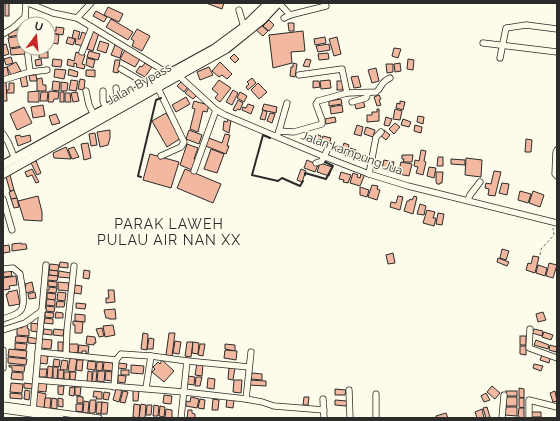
<svg xmlns="http://www.w3.org/2000/svg" width="560" height="421" viewBox="0 0 560 421" font-family="Raleway,sans-serif">
<rect width="100%" height="100%" fill="#fdfbea"/>
<!-- building -->
<g fill="#f2b8a0" stroke="#2b2b2b">
<rect x="5" y="3" width="4" height="13"/>
<path d="M206,3h18l-2,6z"/>
<path d="M108,7l15,7 -4,8 -15,-7z"/>
<path d="M96,11l11,6 -3,5 -11,-6z"/>
<path d="M111,19l22,13 -5,8 -22,-13z"/>
<path d="M269,20l5,5 -5,6 -6,-5z"/>
<path d="M288,23h6v8h-5z"/>
<path d="M261,25l7,6 -5,5 -7,-6z"/>
<path d="M56,27l8,1 -1,7 -10,-2 1,-2h2z"/>
<path d="M21,29l1,5 -13,3 -1,-5z"/>
<path d="M137,29l13,7 -8,15 -10,-5 2,-5 -3,-2z"/>
<path d="M74,30l6,2 -2,7h2l2,-7 5,2 -4,12 -8,-2 1,-5 -4,-1z"/>
<path d="M93,31l6,2 -6,18 -6,-2z"/>
<path d="M303,31l2,20 -14,1 1,11 -19,5 -4,-33z"/>
<path d="M52,34l7,1 -1,9 -8,-1z"/>
<path d="M21,36l2,10 -13,2 -2,-10z"/>
<path d="M68,37l7,2 -2,6 -7,-2z"/>
<path d="M325,37l1,6 -11,2 -1,-6z"/>
<path d="M337,37l4,17 -7,2 -5,-17z"/>
<path d="M100,41l9,3 -3,9 -9,-3z"/>
<path d="M6,44l3,10 -6,2v-11z"/>
<path d="M329,44l1,6 -12,2 -2,-6z"/>
<path d="M115,45l8,3 -3,10 -9,-3z"/>
<path d="M24,47l1,7 -14,1 -1,-6z"/>
<path d="M394,48l7,1 -3,9 -6,-2z"/>
<path d="M125,50l15,9 -5,8 -15,-8z"/>
<path d="M89,51l11,3 -2,6 -11,-3z"/>
<rect x="39" y="52" width="9" height="6"/>
<path d="M76,52l9,3 -3,9 3,1 -1,4 -8,-2 1,-3 -3,-1v4l-7,-2 1,-6 6,2z"/>
<path d="M328,53l1,6 -10,1 -1,-6z"/>
<path d="M234,54l5,5 -4,4 -5,-5z"/>
<path d="M11,57l2,6 -7,2 -2,-6z"/>
<path d="M87,58l8,2 -2,8 -7,-3z"/>
<path d="M41,59l1,6 -6,1 -1,-6z"/>
<path d="M53,59l9,1 -1,7 -9,-1z"/>
<path d="M306,59l5,1 -2,7 -6,-1z"/>
<path d="M408,59l6,1 -1,10 -6,-1z"/>
<path d="M115,60h5l-2,13 -5,-1z"/>
<path d="M16,62l5,9 -10,4 -4,-8z"/>
<path d="M220,62l12,12 -5,5 -5,-4 -3,2 -7,-6z"/>
<path d="M145,63l7,4 -7,10 -9,-5 4,-6 2,1z"/>
<path d="M293,63l4,1 -2,13 -5,-1 1,-9h2z"/>
<path d="M400,63l1,8 -6,1 -1,-8z"/>
<path d="M386,64h7v8l-6,1z"/>
<path d="M7,67l2,10 -6,1v-10z"/>
<path d="M209,67l4,8 -13,5 -3,-8z"/>
<path d="M376,68l3,13 -7,2 -4,-13z"/>
<path d="M55,69l11,1 -2,9 -10,-2z"/>
<path d="M69,69l9,3 -1,5 -9,-2z"/>
<path d="M86,70h9v7l-9,-1z"/>
<path d="M29,75h7l1,6h-7z"/>
<path d="M26,76l2,10 -6,1 -2,-10z"/>
<path d="M358,76l3,11 -7,1 -3,-11z"/>
<path d="M42,78l1,7h3v6h-9v-12z"/>
<path d="M252,78l4,5 -8,7 -2,-3 3,-3 -2,-2z"/>
<path d="M80,79l5,1 -1,10 -6,-1z"/>
<path d="M71,80l7,1 -2,10 -7,-1z"/>
<path d="M219,80l12,8 -11,14 -5,-4 3,-4 -6,-5z"/>
<path d="M330,80l1,8 -10,1 -1,-8z"/>
<path d="M3,81h3l1,20h-4z"/>
<path d="M53,81l7,1 -1,9 -7,-1z"/>
<path d="M182,81l6,6 -4,5 -7,-6z"/>
<path d="M313,81h6l1,6 -7,1z"/>
<rect x="337" y="81" width="6" height="9"/>
<path d="M61,82l7,1 -1,8h-6z"/>
<path d="M9,83h5v10h-7v-3h2z"/>
<path d="M258,83l9,9 -8,7 -8,-9z"/>
<path d="M189,88l8,7 -4,4 -8,-6z"/>
<path d="M233,90l5,3 -6,12 -6,-3z"/>
<path d="M39,91v11h-11v-10z"/>
<path d="M49,91l10,1 -1,7h-4l-1,3h-5z"/>
<path d="M41,92h7l-1,9h-7z"/>
<rect x="60" y="92" width="4" height="10"/>
<path d="M77,92l2,9 -6,1 -2,-9z"/>
<path d="M240,92l7,4 -3,6 -7,-4z"/>
<path d="M65,93h5l1,9h-6z"/>
<path d="M379,95l2,4 -2,1 2,5 -4,1 -3,-9z"/>
<path d="M186,97l4,7 -14,8 -4,-7z"/>
<path d="M341,99l1,5 -13,2v-5z"/>
<path d="M238,100l5,3 -3,7 -2,-1 -2,2 -3,-1z"/>
<path d="M363,100l2,7 -9,2 -2,-7z"/>
<path d="M194,101l15,4 -2,7 -4,-1 -5,21 -8,-3 5,-20 -3,-1z"/>
<path d="M400,101l5,1 -2,8 -7,-2 1,-5 3,1z"/>
<path d="M248,104l6,2 -3,8 -9,-4 1,-3 3,1z"/>
<path d="M264,104l13,3 -1,6 -14,-3z"/>
<path d="M43,105l2,11 -12,2 -2,-11z"/>
<path d="M342,105l1,7 -12,2 -1,-7z"/>
<path d="M24,107l8,16 -15,7 -7,-16z"/>
<path d="M377,109h2v12l-12,1v-7h5v-3h5z"/>
<path d="M395,109l7,2 -2,9 -7,-1z"/>
<path d="M263,110l4,2 -2,8 -5,-1z"/>
<path d="M166,113l15,25 -14,9 -15,-26z"/>
<path d="M270,113l5,1 -3,9 -5,-2z"/>
<path d="M56,114l4,9 -8,2 -3,-9z"/>
<path d="M418,116l6,1 -1,7 -6,-2z"/>
<path d="M335,117l1,5 -10,2 -1,-5z"/>
<path d="M386,117l6,2 -3,7 -5,-1z"/>
<path d="M228,119l3,1 -2,13 -6,-3 1,-9 3,1z"/>
<path d="M403,119l8,3 -2,5 -8,-2z"/>
<path d="M395,123l5,4 -6,7 -5,-5z"/>
<path d="M357,125l6,2 -2,9 -7,-2z"/>
<path d="M415,125l7,2 -1,6 -7,-2z"/>
<path d="M366,127l9,3 -2,7 -9,-3z"/>
<path d="M110,130v8l-2,7 -8,2 -3,-15z"/>
<path d="M189,130l13,5 -3,9 -13,-5z"/>
<path d="M384,130l6,5 -4,5 -6,-5z"/>
<path d="M95,133l2,12 -6,1 -2,-12z"/>
<path d="M225,134l5,1 -3,11h2l-3,8 -23,-9 3,-8 16,6z"/>
<path d="M316,134l5,2 -3,10 -5,-2z"/>
<path d="M20,135l1,2 9,-2 1,6 -13,5 -3,-10z"/>
<path d="M323,136l8,2 -2,7 -8,-2z"/>
<path d="M526,139l6,1 -1,12h-6z"/>
<path d="M88,143l3,15 -7,2 -3,-16z"/>
<path d="M344,143l5,2 -3,11 -5,-2z"/>
<path d="M187,144l11,4 -4,11 2,1 -4,10 -12,-5z"/>
<path d="M66,147l5,12 -17,-1 -1,-5z"/>
<path d="M74,147l5,10 -7,2 -4,-10z"/>
<path d="M350,148l6,2 -3,8 -5,-2z"/>
<path d="M211,149l13,5 -7,19 -13,-4z"/>
<path d="M421,150l5,1 -2,10 2,1 -3,13 -7,-2 2,-6 -4,-1 1,-6 4,1z"/>
<path d="M357,153l10,3 -2,6 -10,-3z"/>
<path d="M150,154l29,8 -8,26 -28,-8z"/>
<path d="M402,155h11l-1,7h-9l1,-3h-2z"/>
<path d="M438,157h5v9h-6z"/>
<path d="M466,158l16,2 -1,17 -16,-2z"/>
<path d="M451,159l14,1v5l-14,-1z"/>
<path d="M307,160l11,5 -3,7 -11,-4z"/>
<path d="M384,160l10,2 -2,9 -10,-2z"/>
<path d="M36,161l5,12 -4,2 -6,-12z"/>
<path d="M401,162l11,2 -3,12 -11,-2z"/>
<path d="M320,163l12,4 -3,9 -12,-4z"/>
<path d="M429,167l7,1 -2,10 -7,-2z"/>
<path d="M32,169l7,13 -3,1 -4,-8 -5,2 -2,-5z"/>
<path d="M185,169l36,15 -8,19 -36,-15z"/>
<path d="M301,169l5,2 -4,11 -5,-2z"/>
<path d="M494,171l7,1 -6,24 -7,-1 1,-6 -4,-1 1,-5 5,1z"/>
<path d="M341,172l10,3 -3,8 -5,-1 1,-2 -5,-1z"/>
<path d="M436,172h7l-1,11h-2v1h-3l-1,-2z"/>
<path d="M353,173l5,2 -1,2 3,1 1,-5 4,1 -5,12 -10,-3z"/>
<path d="M10,175l4,15 -4,1 -4,-14z"/>
<path d="M502,183l7,1 -2,11 -8,-2z"/>
<path d="M372,185l6,1 -1,3 3,1 -3,10 -9,-3z"/>
<path d="M360,187l9,3 -2,7 -7,-2z"/>
<path d="M14,190l3,8 -6,1 -2,-7z"/>
<path d="M520,191l11,3 -3,9 -10,-3z"/>
<path d="M533,191l11,4 -4,12 -11,-4z"/>
<path d="M38,196l4,16v9l-18,-1 -6,-19z"/>
<path d="M398,196l5,1 -3,13 -10,-3 1,-5 5,1z"/>
<path d="M414,196l3,1 -4,17 -9,-3 3,-10h2l1,-2 2,1z"/>
<path d="M17,198l2,9 -5,1 -3,-9z"/>
<path d="M420,204l6,2 -2,9 -7,-1z"/>
<path d="M427,210l8,2 -2,6h3l-2,8 -11,-3z"/>
<path d="M438,213l6,1 -2,11 -6,-1z"/>
<path d="M21,243v1h5l1,5 -15,2v-7z"/>
<path d="M9,245l1,7 -7,1v-7z"/>
<path d="M502,249l7,2 -3,9 -6,-2z"/>
<path d="M393,253l2,10 -7,1 -2,-9z"/>
<path d="M533,256l6,1 -4,16 -9,-3 2,-7 3,1z"/>
<path d="M498,258l11,4 -2,4 -10,-4z"/>
<path d="M60,262l8,1v5l-9,-1z"/>
<path d="M549,263l8,2 -4,13 -7,-2z"/>
<path d="M50,264l9,1 -1,6 -9,-1z"/>
<path d="M538,265l9,3 -2,8 -9,-3z"/>
<path d="M49,270l9,1v5l-9,-1z"/>
<path d="M84,270l6,1 -1,8 -6,-1z"/>
<path d="M11,271l1,5 -9,1v-5z"/>
<path d="M59,271l12,2v5l-13,-1z"/>
<path d="M48,275l10,1 -1,5 -10,-1z"/>
<path d="M16,276l1,9 -8,1 1,3 -7,1v-12z"/>
<path d="M48,281l9,1v5l-9,-1z"/>
<path d="M32,282l2,9 -8,2 -1,-6 1,-1 -1,-2z"/>
<path d="M58,282l11,1 -1,8 -10,-1z"/>
<path d="M75,285l7,1 -1,8 -7,-1z"/>
<path d="M49,287l8,1 -1,5 -10,-1 1,-2h2z"/>
<path d="M17,290l3,14 -11,2 -3,-12h2v-2z"/>
<path d="M108,290h6l1,12 -9,1v-5h3z"/>
<path d="M35,292l1,6 -7,1 -1,-5z"/>
<path d="M58,292l8,1 -1,8 -8,-1z"/>
<path d="M47,293l9,1 -1,6 -8,-1z"/>
<path d="M47,299l8,1v6l-9,-1z"/>
<path d="M57,301l8,1 -1,5h-8z"/>
<path d="M76,303l10,1 -1,5 -9,-1z"/>
<path d="M46,306l9,1 -1,5 -8,-1z"/>
<path d="M115,309l1,10h-7v-1h-3l-2,-8z"/>
<path d="M45,312l9,1 -1,5 -8,-1z"/>
<path d="M56,312l7,1v5h-8z"/>
<path d="M543,312l3,8 -8,2 -2,-8z"/>
<path d="M75,314l10,1v7l-10,-1z"/>
<path d="M45,318l8,1v5l-9,-1z"/>
<path d="M73,321l10,1 -1,11h-7v-8h-2z"/>
<path d="M31,323l8,1 -1,8 -7,-1z"/>
<path d="M23,325l5,1 -1,2 2,1v7l-12,-1v-8l5,1z"/>
<path d="M113,325l2,10 -10,2 -2,-11z"/>
<path d="M102,328l2,8 -5,1 -3,-8z"/>
<path d="M44,329l8,1v5l-9,-1z"/>
<path d="M54,329l10,1 -1,6 -10,-1z"/>
<path d="M534,329l9,2 -1,5 -10,-3z"/>
<path d="M544,332l9,3 -2,5 -9,-3z"/>
<path d="M143,333l5,1 -1,16 -6,-1z"/>
<path d="M169,333h6l-3,23 -6,-1z"/>
<path d="M16,336l12,1 -1,6 -12,-1z"/>
<path d="M87,336l8,1 1,6h-2v2l-8,-1z"/>
<rect x="520" y="336" width="6" height="9"/>
<path d="M28,337l11,2v5l-11,-1z"/>
<path d="M149,338l5,1 -1,10h-6z"/>
<path d="M42,339l10,1 -1,9 -10,-1z"/>
<path d="M536,340l13,5 -1,4 -14,-4z"/>
<path d="M175,341l6,1 -2,12 -6,-1z"/>
<rect x="58" y="342" width="5" height="9"/>
<path d="M187,342h6l-2,15 -6,-1z"/>
<path d="M193,342l6,1 -1,11 -6,-1z"/>
<path d="M15,343l12,1 -1,6 -11,-1z"/>
<path d="M68,344h10v9l-11,-1z"/>
<path d="M200,344h5l-2,12 -5,-1z"/>
<path d="M225,344l10,1v6l-10,-2z"/>
<path d="M79,345l10,1 -1,8h-2v-3h-4v2h-4z"/>
<path d="M550,345l7,2 -1,5 -7,-2z"/>
<path d="M520,346h6v9l-6,-1z"/>
<path d="M9,349l18,2 -1,7 -18,-2z"/>
<path d="M225,350l12,1 -1,9 -12,-2z"/>
<path d="M40,355l8,1 -1,8 -8,-1z"/>
<path d="M542,355l8,3 -1,5 -9,-3z"/>
<path d="M8,357l19,2 -1,6 -18,-2z"/>
<path d="M70,358l7,1 -2,13 -7,-1z"/>
<path d="M54,359l6,1 -1,7 -6,-1z"/>
<path d="M62,360l6,1 -1,9h-7z"/>
<path d="M77,360h6l-1,11 -6,-1z"/>
<path d="M162,360l12,11 -10,11 -12,-10 3,-3 -2,-2 5,-5 2,2z"/>
<path d="M88,361l8,1 -1,8 -8,-1z"/>
<path d="M97,362h6l-1,9 -6,-1z"/>
<path d="M104,362l9,1v8l-10,-1z"/>
<path d="M119,363l8,1 -1,5 -8,-1z"/>
<path d="M197,363l6,1 -1,12 -7,-1z"/>
<path d="M534,364l9,2 -2,5 -8,-3z"/>
<path d="M9,365l16,1 -1,6 -12,-1v-4h-3z"/>
<path d="M131,365l13,1 -1,8 -12,-1z"/>
<path d="M48,366l5,1 -1,11h-5z"/>
<path d="M53,367h5l-1,12 -4,-1z"/>
<path d="M229,368h6l-2,12 -5,-1z"/>
<path d="M39,369h8l-1,8h-7z"/>
<path d="M58,370h6l-1,9h-5z"/>
<rect x="121" y="370" width="8" height="5"/>
<path d="M88,371l4,1v10l-5,-1z"/>
<path d="M93,371h4l-1,11h-4z"/>
<path d="M98,371h7l-1,11 -7,-1z"/>
<path d="M106,371l6,1v9l-7,-1z"/>
<path d="M12,372l11,1v7l-12,-1z"/>
<path d="M64,372h6l-1,8 -5,-1z"/>
<path d="M70,372h6l-1,8h-5z"/>
<path d="M252,373l10,1v6l-11,-1z"/>
<path d="M118,375l8,1 -1,7 -7,-1z"/>
<path d="M188,376l7,1 -1,8 -7,-1z"/>
<path d="M196,377h6l-2,9h-5z"/>
<path d="M208,378l7,1 -1,10 -7,-1z"/>
<path d="M234,380h8l-1,13 -8,-1z"/>
<path d="M249,380l17,1v5l-17,-1z"/>
<path d="M38,381l9,1 -1,10 -9,-1z"/>
<path d="M11,383l12,1 -1,9 -12,-1z"/>
<path d="M24,383l9,1 -1,5 -8,-1z"/>
<path d="M58,386h6l-1,9 -5,-1z"/>
<path d="M73,386h2l-1,10 -5,-1 1,-8 3,1z"/>
<path d="M492,386l8,7 -5,6 -8,-7z"/>
<path d="M75,387h6l-1,9 -5,-1z"/>
<path d="M519,388l5,1v9l-5,-1z"/>
<path d="M116,389l6,1 -3,12 -6,-2z"/>
<path d="M335,389l11,1 -1,5h-10z"/>
<path d="M25,390l5,1 -1,9 -5,-1z"/>
<path d="M133,390h6l-1,11h-5z"/>
<path d="M94,391l8,1v7h-6l1,-2h-4z"/>
<path d="M123,391l5,1 -3,11 -5,-1z"/>
<rect x="506" y="391" width="11" height="5"/>
<path d="M555,391l2,10 -4,1 -3,-9z"/>
<path d="M37,392l9,2 -2,14 -9,-1z"/>
<path d="M104,392l6,1 -2,7 -5,-1z"/>
<path d="M10,393l12,1v5l-12,-1z"/>
<path d="M486,393l4,7 -6,2 -3,-6z"/>
<path d="M164,395l8,1 -1,8 -8,-1z"/>
<path d="M77,396l6,1v6h-6z"/>
<path d="M191,397l8,2 -2,9 -11,-2v-5l4,1z"/>
<path d="M304,397h5l-1,8h-5z"/>
<rect x="506" y="397" width="11" height="9"/>
<path d="M45,398h6l-1,11h-6z"/>
<path d="M52,398l5,1v10l-6,-1z"/>
<path d="M58,398l5,1v8l-5,-1z"/>
<path d="M519,398h5v10l-5,-1z"/>
<path d="M200,399l5,1 -1,9 -6,-1z"/>
<path d="M213,399l6,1 -1,10h-6z"/>
<path d="M227,399l7,1 -1,8 -7,-1z"/>
<path d="M90,400h6l-1,13h-6z"/>
<path d="M335,400l12,1 -1,5 -11,-1z"/>
<path d="M84,401l5,1 -1,11h-5z"/>
<path d="M97,402h5l-1,12 -5,-1z"/>
<path d="M102,402l6,1 -1,11h-6z"/>
<path d="M76,404h7l-1,8 -6,-1z"/>
<path d="M134,404l6,1 -1,13 -6,-1z"/>
<path d="M141,404l5,1 -1,13h-6z"/>
<path d="M147,405h5l-1,10h-5z"/>
<path d="M154,405l5,1 -1,10h-5z"/>
<path d="M160,406l5,1 -1,10 -5,-1z"/>
<path d="M487,407l3,10 -4,1 -3,-10z"/>
<path d="M506,407h11v9l-12,-1z"/>
<path d="M519,408h5v10l-6,-1z"/>
<path d="M166,409l6,1v8h-7z"/>
<path d="M482,409l2,9h-7l-2,-6z"/>
<path d="M188,410h4v3l3,1v4h-8z"/>
<path d="M532,412h9v5h-10z"/>
<path d="M446,413l2,5h-12v-2z"/>
</g>
<g fill="none" stroke-linecap="round" stroke-linejoin="round">
<defs>
<g id="minor">
<path d="M28,3l25,10 24,5 92,56"/>
<path d="M279,3l11,12 36,-9"/>
<path d="M239,10l5,17"/>
<path d="M25,17l1,-14"/>
<path d="M77,18l14,-15"/>
<path d="M284,18l6,-3"/>
<path d="M3,34l10,-6 12,-11 1,7"/>
<path d="M483,43l74,9"/>
<path d="M27,48l3,24"/>
<path d="M82,52l10,-25"/>
<path d="M500,58l6,-30 20,-3 31,4"/>
<path d="M121,69l27,16"/>
<path d="M299,75l43,-6 5,24"/>
<path d="M179,76l37,34 9,5 100,42 44,17 39,12 149,37"/>
<path d="M3,80l27,-8 17,-2"/>
<path d="M116,88l2,14"/>
<path d="M158,88l26,54 -3,5 -20,9"/>
<path d="M86,91l3,14 5,10"/>
<path d="M103,91v10l3,8"/>
<path d="M352,102l14,-4 2,-5"/>
<path d="M279,131l8,-28"/>
<path d="M3,134l5,8 7,17"/>
<path d="M277,136l2,-5 15,1 28,-8v-4l-6,-16 2,-3 29,-8 29,-1c7,-5 3,-9 14,-14"/>
<path d="M557,150l-1,2 -1,22 2,2"/>
<path d="M316,163l6,-2 7,-15"/>
<path d="M194,171l22,-61"/>
<path d="M369,174l7,-37 5,-5"/>
<path d="M3,199l9,31"/>
<path d="M468,200l2,-5 10,-13"/>
<path d="M3,269l10,-1 7,6c1,9 7,31 0,37 -3,4 -12,6 -17,8"/>
<path d="M530,329l-1,19 28,10"/>
<path d="M3,330l22,-7 18,-13"/>
<path d="M3,350v18"/>
<path d="M38,352l78,8"/>
<path d="M66,355l1,-25 7,-64"/>
<path d="M187,361l62,6"/>
<path d="M36,380l148,12 62,7 16,3 12,4 50,4"/>
<path d="M114,387l2,-27 5,-6 30,2 36,5 -6,57"/>
<path d="M146,388l5,-32"/>
<path d="M349,390l1,28"/>
<path d="M376,394v24"/>
<path d="M246,399l5,-47"/>
<path d="M323,399l1,19"/>
<path d="M3,405l96,13"/>
<path d="M3,410l58,8"/>
<path d="M33,410l13,-145"/>
<path d="M502,418l2,-23"/>
<path d="M529,418v-18l28,7"/>
</g>
<g id="highway">
<path d="M3,165l211,-116 30,-22 25,-24"/>
<path d="M3,174l223,-125 36,-29 16,-17"/>
</g>
</defs>
<!-- minor casing -->
<use href="#minor" stroke="#2b2b2b" stroke-width="7"/>
<!-- highway casing -->
<use href="#highway" stroke="#2b2b2b" stroke-width="10"/>
<!-- path -->
<path stroke="#6a6964" stroke-width="1" stroke-dasharray="3 2" stroke-linecap="butt" d="M540,255l1,-6 13,-14 -1,-7"/>
<!-- minor -->
<use href="#minor" stroke="#fdfbea" stroke-width="5.5"/>
<!-- highway -->
<use href="#highway" stroke="#fdfbea" stroke-width="8"/>
<!-- wall -->
<g stroke="#2b2b2b" stroke-width="2">
<path d="M270,138l-7,-3 -11,40 26,6 4,-3 18,8 3,-5"/>
<path d="M305,175v-2l21,6 7,-13 -8,-4"/>
<path d="M141,177l-3,-1 18,-76 5,-2"/>
</g>
</g>
<g text-anchor="middle" dominant-baseline="central" stroke-width="3" stroke-linejoin="round" paint-order="stroke">
<!-- street labels -->
<g font-size="12" fill="#2b2b2b" stroke="#fdfbea">
<text transform="translate(139 84) rotate(-29)">Jalan Bypass</text>
<text transform="translate(352 153) rotate(20)">Jalan kampung Jua</text>
</g>
<!-- quarter labels -->
<g font-size="14" letter-spacing="1" fill="#2b2b2b" stroke="#fdfbea">
<text x="169" y="224">PARAK LAWEH<tspan x="169" dy="16">PULAU AIR NAN XX</tspan></text>
</g>
</g>
<!-- border -->
<rect width="560" height="421" fill="none" stroke="#2b2b2b" stroke-width="8"/>
<!-- north arrow -->
<g transform="translate(36 36) rotate(16)"><circle r="19" fill="#fdfbea" stroke="#a9a89e"/>
<path d="M0-3L7 15L0 10L-7 15Z" fill="#c62828"/>
<text y="-6" font-size="11" font-weight="bold" text-anchor="middle" fill="#2b2b2b">U</text>
</g>
</svg>
